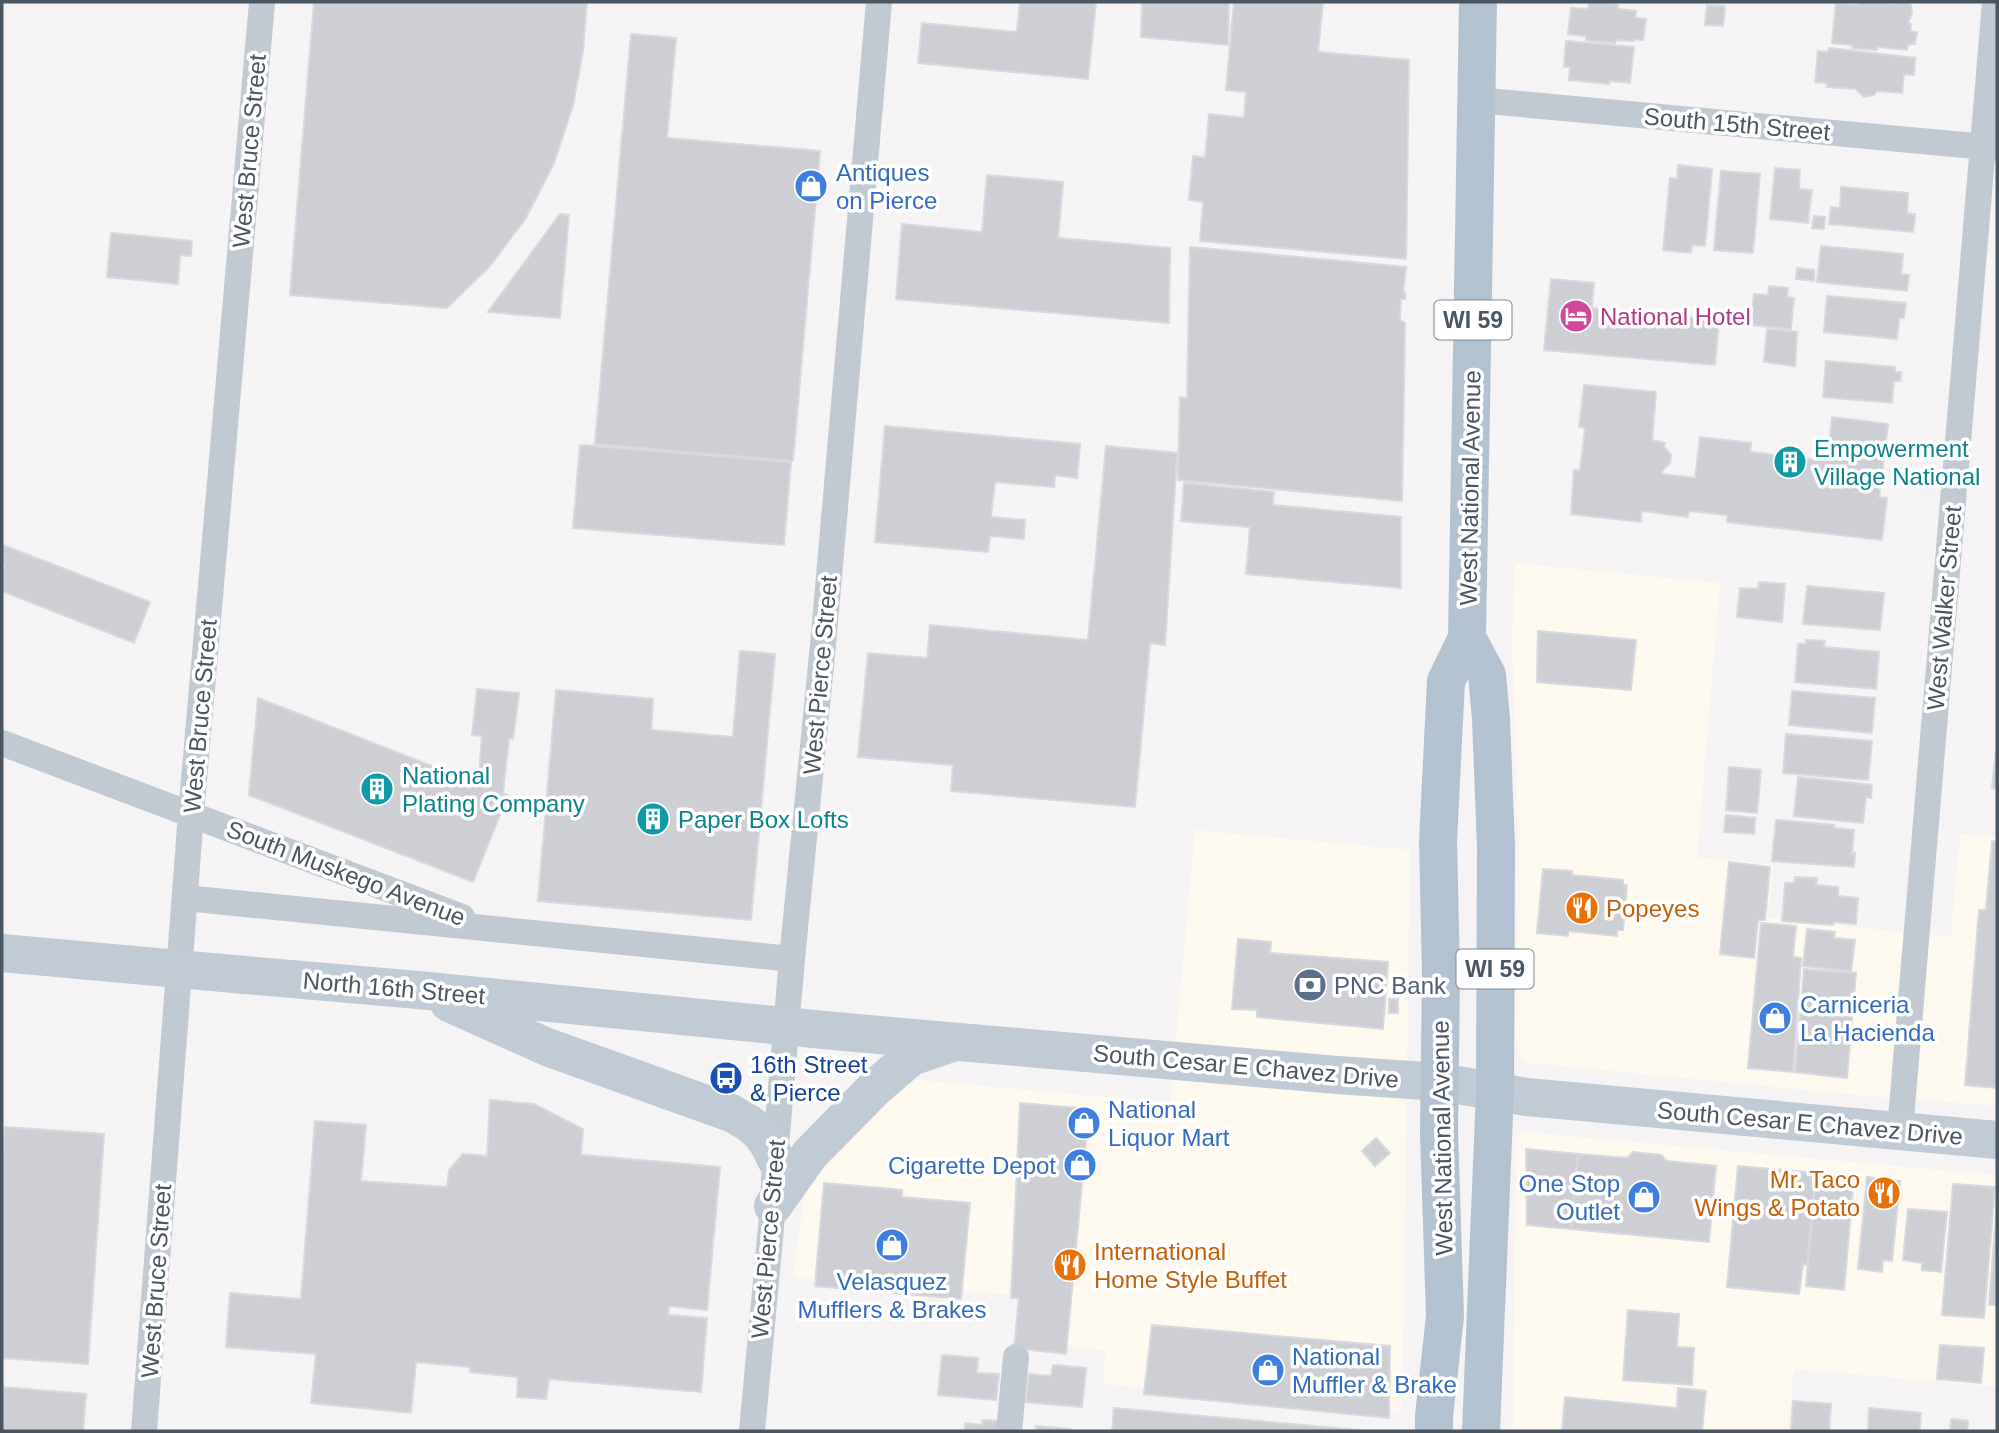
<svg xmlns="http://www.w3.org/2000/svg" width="1999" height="1433" viewBox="0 0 1999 1433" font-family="Helvetica,sans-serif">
<rect width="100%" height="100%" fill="#f5f3f3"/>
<!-- commercial -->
<g fill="#fdf9ef">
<path d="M1515,563l205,20 -23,274 76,8 -5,53 183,19 9,-103 37,3v269l-152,-12 -315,-31 -7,-3 -5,-9 -2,-15 2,-236 -6,-156z"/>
<path d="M1195,830l215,20 -8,561 -11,1 -288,-28 3,-33 -32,-4h-53l5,-51 -233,-18 13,-95 103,-104 261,24z"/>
<path d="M1523,1132l474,43v212l-203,-18 -6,62h-275l3,-279 1,-14z"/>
</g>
<!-- building -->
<g fill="#cdcfd5" stroke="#d7d9de" stroke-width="2">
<path d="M314,2h273l-4,49 -10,54 -19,58 -28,55 -37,49 -42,41 -157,-13z"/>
<path d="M1020,2h76l-8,77 -170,-16 4,-40 95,9z"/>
<path d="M1142,2h87l-1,43 -87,-8z"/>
<path d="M1234,2h89l-5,50 91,8 -3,199 -206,-18 3,-39 -14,-2 4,-44 12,2 4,-44 35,4 2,-26 -20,-2z"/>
<path d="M1589,2l29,2v5l18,2 -1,7 11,1 -3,21 -9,-1v2l-19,-1v3l-29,-3v-4l-18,-2 3,-26 17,1z"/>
<path d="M1858,2h30v2h8l4,-2h8l3,3 1,8 -4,11h3l-1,7 7,1 -2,12h-7l-1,6 -30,-3v3l-25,-2 1,-3 -21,-2 4,-40 21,2z"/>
<path d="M1707,5l18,1 -2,20 -18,-1z"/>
<path d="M631,34l45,4 -9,100 153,13 -27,310 -198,-17z"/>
<path d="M1566,41l68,6 -4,36 -20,-2 -1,3 -40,-4 1,-13h-6z"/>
<path d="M1829,48l86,10 -1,17 -10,-1 -2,19 -25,-2 -3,4 -10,2 -8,-8 -29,-2v-4l-12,-1 3,-31 10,1z"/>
<path d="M1678,165l34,4 -7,77 -13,-1 -1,8 -28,-3 7,-72 7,1z"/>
<path d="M1775,168l25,2 -1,19 13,1 -4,33 -38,-4z"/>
<path d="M1721,171l39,3 -7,79 -39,-3z"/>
<path d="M987,175l76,7 -5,56 112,10 -1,75 -273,-24 6,-75 80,8z"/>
<path d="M1841,187l67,6 -1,20 8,1 -2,18 -84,-8 2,-17 9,1z"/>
<path d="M560,214l9,1 -9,103 -72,-6z"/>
<path d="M1814,216l11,1 -1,12 -12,-1z"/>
<path d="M111,233l81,8 -1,15 -11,-1 -2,29 -71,-7z"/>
<path d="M1821,246l82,8 -2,20 8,1 -2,16 -90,-9z"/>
<path d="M1190,247l216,20 -3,25h2v7h-4l-1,21 5,3 -3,178 -224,-21 2,-83 7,1z"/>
<path d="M1797,268l17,2v11l-18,-2z"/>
<path d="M1551,279l43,4 -2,25 127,12 -4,45 -171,-15z"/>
<path d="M1769,286l19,2 -1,9 7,1 -3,31 -40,-4 3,-31 14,1z"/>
<path d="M1827,296l79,7 -2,15h-5l-2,21 -73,-7z"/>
<path d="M1767,329l30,3 -2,34 -31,-4z"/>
<path d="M1826,361l69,6v5h6l-1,9h-6l-2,22 -69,-6z"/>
<path d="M1584,385l72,7 -4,48 13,3 -1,4 7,8 -1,8 -8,8v3l33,4 5,-41 51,6 -1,9 77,9 5,-44 56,7 -9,73 8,1 -5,42 -155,-18v-7l-38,-4 -1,6 -46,-6 -1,11 -70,-8 3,-44 6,1 5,-43 -6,-1z"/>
<path d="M885,426l195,18 -3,34 -22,-3 -1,12 -59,-5 -4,35 34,3 -1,19 -34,-3 -2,16 -113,-10z"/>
<path d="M580,445l211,17 -7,83 -211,-17z"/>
<path d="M1106,446l71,7 -12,192 -15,-2 -15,164 -184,-16 2,-26 -95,-8 10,-104 59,5 3,-33 158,15z"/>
<path d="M1184,483l90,9 -1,13 128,12v71l-155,-14 4,-47 -69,-6z"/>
<path d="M3,545l147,57 -16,41 -132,-52v-18l3,-9 -3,-1z"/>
<path d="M1759,582l26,2 -3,38 -45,-5 3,-29 18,1z"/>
<path d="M1807,586l77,7 -4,37 -77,-6z"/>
<path d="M1538,631l98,9 -5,50 -94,-8z"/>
<path d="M1806,640l19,1 -1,6 55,5 -3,37 -81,-7 3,-38h8z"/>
<path d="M740,651l35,3 -24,266 -213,-19 18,-211 97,9 -2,31 82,7z"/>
<path d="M477,689l42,4 -6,46 -4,-1 -6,55 5,2 -35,87 -224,-87 9,-97 220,86 4,-48 -10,-1z"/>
<path d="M1792,691l83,7 -3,35 -83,-8z"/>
<path d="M1786,734l86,7 -4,39 -85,-7z"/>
<path d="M1996,750h1v39l-5,-1z"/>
<path d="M1729,767l32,3 -4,43 -31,-3z"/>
<path d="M1798,777l74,8 -1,13 -5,-1 -3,26 -69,-7z"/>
<path d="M1726,815l29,3 -1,16 -30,-2z"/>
<path d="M1776,820l58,5v3l20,2 -2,24 3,-1 -1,14 -82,-6z"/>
<path d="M1992,841l5,1v246l-32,-3 14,-175h7z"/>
<path d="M1729,862l41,5 -5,53h-7l-4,38 -34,-4z"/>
<path d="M1543,869l29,2v4l51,5v5h4l-4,45h-6v6l-49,-5v5l-31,-3z"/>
<path d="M1795,877l22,1 -1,7 22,2v9l20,2 -2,26 -22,-2 -1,3 -51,-4 3,-38h9z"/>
<path d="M1761,923l35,3 -3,31 8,1 -8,114 -45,-4z"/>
<path d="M1807,929l28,3 -1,6 21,2 -4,31 -48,-5z"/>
<path d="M1238,939l33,3 -1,11 118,9 -5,67 -126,-12v-7l-25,-1z"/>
<path d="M1804,969l52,4 -9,105 -52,-6z"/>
<rect x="1389" y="999" width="9" height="14"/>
<path d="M490,1100l44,4 49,25 -2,26 139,12 -13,143 -38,-4 -1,9 39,3 -6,74 -152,-13 -3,20 -29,-2 1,-20 -48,-5v-5l-54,-5 -5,51 -100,-10 5,-49 -90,-7 4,-54 71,6 14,-178 51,4 -5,56 86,6 2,-17 14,-16 24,2z"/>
<path d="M1020,1103l69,6 -23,245 -52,-6 5,-50h-8z"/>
<path d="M5,1127l99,7 -16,230 -86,-6v-190z"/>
<path d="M1376,1138l14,15 -15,13 -13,-15z"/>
<path d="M1526,1149l52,5 -7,75 -44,-4z"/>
<path d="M1633,1152l28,3 6,6 49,5 -7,76 -138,-13 7,-75 49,4z"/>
<path d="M1738,1166l78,7 -9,92 -4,-1 -4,30 -72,-7z"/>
<path d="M1816,1173l38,4 -10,113 -38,-4z"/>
<path d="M1867,1177l33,4 -8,80 -9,-1 -1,12 -24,-3z"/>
<path d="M824,1183l78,7v7l68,6 -9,96 -146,-13z"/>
<path d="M1953,1184l42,3 -11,131 -42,-3z"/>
<path d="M1997,1201v104h-8z"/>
<path d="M1908,1209l39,3 -6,60 -19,-2v-7l-19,-3z"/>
<path d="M1628,1310l51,4 -2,33 17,1 -2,37 -69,-5z"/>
<path d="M1152,1325l238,21 -1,72 -245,-24z"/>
<path d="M1940,1345l44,3 -3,35 -44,-4z"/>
<path d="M942,1355l36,3 -1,15 22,1 -3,26 -58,-5z"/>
<path d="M1053,1365l33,3 -4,39 -56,-5 3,-28 22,2z"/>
<path d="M2,1387l84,7 -3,37h-81z"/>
<path d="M1678,1388l28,3 -4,40h-140l3,-34 112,11z"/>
<path d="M1793,1401l38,3 -2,27h-38z"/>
<path d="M1114,1408l254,23h-256z"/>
<path d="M1869,1408l52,5 -1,18h-52z"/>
<path d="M1951,1419l17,2 -1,10h-17z"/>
<path d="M982,1420l16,1v10h-33v-8l17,2z"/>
<path d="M1036,1426l34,3 -1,2h-33z"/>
</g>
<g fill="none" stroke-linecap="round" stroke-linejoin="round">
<!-- minor -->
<g stroke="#c1cad2" stroke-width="26">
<path d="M1477,100l520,48"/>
<path d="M2,743l460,174"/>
<path d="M185,898l607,61"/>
<path d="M1900,1131l95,-1129"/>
<path d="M144,1431l47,-617 71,-812"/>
<path d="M752,1431l21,-225 2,-48 17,-199 31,-314 56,-643"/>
<path d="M1009,1431l7,-74"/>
</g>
<!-- secondary -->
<g stroke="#c1cbd6" stroke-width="38">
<path d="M245,975l173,15 416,41 503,44 103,7 87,15 470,43"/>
<path d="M449,1003l98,44 184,66c23,12 34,20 44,45"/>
<path d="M773,1206l37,-52 66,-67 35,-30 41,-14"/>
</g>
<!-- primary -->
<g stroke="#b3c2d1" stroke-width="38">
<path d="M1467,638l20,37 4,44 5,128 -1,244 -14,340"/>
<path d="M1434,1431v-15l11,-100 -6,-184 2,-157 -3,-134 8,-160 21,-43 11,-636"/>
</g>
<!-- secondary-bridge -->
<path stroke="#c1cbd6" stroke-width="38" d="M2,953l243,22"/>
</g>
<!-- icons -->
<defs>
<symbol id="shop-disc" viewBox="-11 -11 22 22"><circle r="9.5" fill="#3f7fe0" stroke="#fff"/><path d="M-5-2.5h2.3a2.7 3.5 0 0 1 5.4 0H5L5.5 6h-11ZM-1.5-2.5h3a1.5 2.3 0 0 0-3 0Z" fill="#fff"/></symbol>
<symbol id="hotel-disc" viewBox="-11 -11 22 22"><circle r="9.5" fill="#d1479c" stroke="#fff"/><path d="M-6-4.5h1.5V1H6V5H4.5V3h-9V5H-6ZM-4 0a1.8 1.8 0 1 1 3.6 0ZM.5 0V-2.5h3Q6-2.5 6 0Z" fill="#fff"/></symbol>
<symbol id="building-disc" viewBox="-11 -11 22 22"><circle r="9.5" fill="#0f9aa8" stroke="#fff"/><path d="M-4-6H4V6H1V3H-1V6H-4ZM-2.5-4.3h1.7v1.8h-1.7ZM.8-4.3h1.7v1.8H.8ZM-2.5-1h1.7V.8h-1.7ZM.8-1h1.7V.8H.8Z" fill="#fff"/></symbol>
<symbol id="restaurant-disc" viewBox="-11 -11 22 22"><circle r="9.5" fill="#e8710a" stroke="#fff"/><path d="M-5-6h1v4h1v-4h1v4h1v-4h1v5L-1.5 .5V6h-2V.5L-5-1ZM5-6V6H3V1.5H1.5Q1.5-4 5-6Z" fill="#fff"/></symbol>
<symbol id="bank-disc" viewBox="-11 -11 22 22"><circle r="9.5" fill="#5c6f8a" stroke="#fff"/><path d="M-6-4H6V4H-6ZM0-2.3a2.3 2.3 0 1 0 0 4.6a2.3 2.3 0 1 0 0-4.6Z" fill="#fff"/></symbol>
<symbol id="bus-disc" viewBox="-11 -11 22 22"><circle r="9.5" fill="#1a4fb4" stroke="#fff"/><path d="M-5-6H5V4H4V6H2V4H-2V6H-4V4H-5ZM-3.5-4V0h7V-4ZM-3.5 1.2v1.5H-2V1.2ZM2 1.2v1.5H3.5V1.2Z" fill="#fff"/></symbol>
</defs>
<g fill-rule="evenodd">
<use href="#shop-disc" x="792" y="167" width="38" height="38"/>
<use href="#hotel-disc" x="1557" y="297" width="38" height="38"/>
<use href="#building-disc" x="1771" y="443" width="38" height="38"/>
<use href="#building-disc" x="358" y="770" width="38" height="38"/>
<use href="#building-disc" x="634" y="800" width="38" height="38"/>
<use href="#restaurant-disc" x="1563" y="889" width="38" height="38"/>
<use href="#bank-disc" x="1291" y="966" width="38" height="38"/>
<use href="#shop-disc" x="1756" y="999" width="38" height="38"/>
<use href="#bus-disc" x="707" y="1059" width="38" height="38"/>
<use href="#shop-disc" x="1065" y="1104" width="38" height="38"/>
<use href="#shop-disc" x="1061" y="1146" width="38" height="38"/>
<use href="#restaurant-disc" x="1865" y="1174" width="38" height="38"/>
<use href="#shop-disc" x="1625" y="1178" width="38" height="38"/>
<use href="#shop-disc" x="873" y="1226" width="38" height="38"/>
<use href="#restaurant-disc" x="1051" y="1246" width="38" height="38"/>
<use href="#shop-disc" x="1249" y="1351" width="38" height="38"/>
</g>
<g text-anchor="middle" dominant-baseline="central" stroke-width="7" stroke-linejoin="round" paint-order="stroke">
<!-- shield labels -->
<g fill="#fff" stroke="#808990" stroke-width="2">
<rect x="1434.5" y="300.5" width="77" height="39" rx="5"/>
<rect x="1456.5" y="949.5" width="77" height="39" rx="5"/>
</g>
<g font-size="23" font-weight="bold" fill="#4a5661">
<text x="1473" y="320">WI 59</text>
<text x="1495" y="969">WI 59</text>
</g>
<!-- street labels -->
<g font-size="24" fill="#4a5661" stroke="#fff">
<text transform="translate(1737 124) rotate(5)">South 15th Street</text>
<text transform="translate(249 151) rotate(-85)">West Bruce Street</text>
<text transform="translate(1470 488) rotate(-89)">West National Avenue</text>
<text transform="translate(1944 608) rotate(-85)">West Walker Street</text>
<text transform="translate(820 675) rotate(-85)">West Pierce Street</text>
<text transform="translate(200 716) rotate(-85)">West Bruce Street</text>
<text transform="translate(346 873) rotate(21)">South Muskego Avenue</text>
<text transform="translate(394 988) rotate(5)">North 16th Street</text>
<text transform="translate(1246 1066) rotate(5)">South Cesar E Chavez Drive</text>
<text transform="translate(1810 1123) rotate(5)">South Cesar E Chavez Drive</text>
<text transform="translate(1442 1138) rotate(-91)">West National Avenue</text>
<text transform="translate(768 1239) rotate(-85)">West Pierce Street</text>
<text transform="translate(156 1281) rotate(-86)">West Bruce Street</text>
</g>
<!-- shop labels -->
<g font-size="24" fill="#366cbe" stroke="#fff" text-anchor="start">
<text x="836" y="172">Antiques<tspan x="836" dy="28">on Pierce</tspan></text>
<text x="1800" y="1004">Carniceria<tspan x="1800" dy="28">La Hacienda</tspan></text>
<text x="1108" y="1109">National<tspan x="1108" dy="28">Liquor Mart</tspan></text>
<text x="1056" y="1165" text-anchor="end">Cigarette Depot</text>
<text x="1620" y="1183" text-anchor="end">One Stop<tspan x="1620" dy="28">Outlet</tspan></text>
<text x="892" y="1281" text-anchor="middle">Velasquez<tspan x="892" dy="28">Mufflers &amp; Brakes</tspan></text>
<text x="1292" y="1356">National<tspan x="1292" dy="28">Muffler &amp; Brake</tspan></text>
</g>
<!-- hotel labels -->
<g font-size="24" fill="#b23c85" stroke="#fff" text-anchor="start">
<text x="1600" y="316">National Hotel</text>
</g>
<!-- culture labels -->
<g font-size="24" fill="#0d838f" stroke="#fff" text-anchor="start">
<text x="1814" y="448">Empowerment<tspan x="1814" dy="28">Village National</tspan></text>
<text x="402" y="775">National<tspan x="402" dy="28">Plating Company</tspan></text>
<text x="678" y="819">Paper Box Lofts</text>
</g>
<!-- food labels -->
<g font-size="24" fill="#c56008" stroke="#fff" text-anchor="start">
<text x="1606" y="908">Popeyes</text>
<text x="1860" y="1179" text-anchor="end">Mr. Taco<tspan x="1860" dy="28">Wings &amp; Potato</tspan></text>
<text x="1094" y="1251">International<tspan x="1094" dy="28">Home Style Buffet</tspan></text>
</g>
<!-- service labels -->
<g font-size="24" fill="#4e5e75" stroke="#fff" text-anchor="start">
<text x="1334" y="985">PNC Bank</text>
</g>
<!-- transit labels -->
<g font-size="24" fill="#164399" stroke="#fff" text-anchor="start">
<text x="750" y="1064">16th Street<tspan x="750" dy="28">&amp; Pierce</tspan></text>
</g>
</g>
<!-- border -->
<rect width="1999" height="1433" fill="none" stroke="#4a5661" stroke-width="7"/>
</svg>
